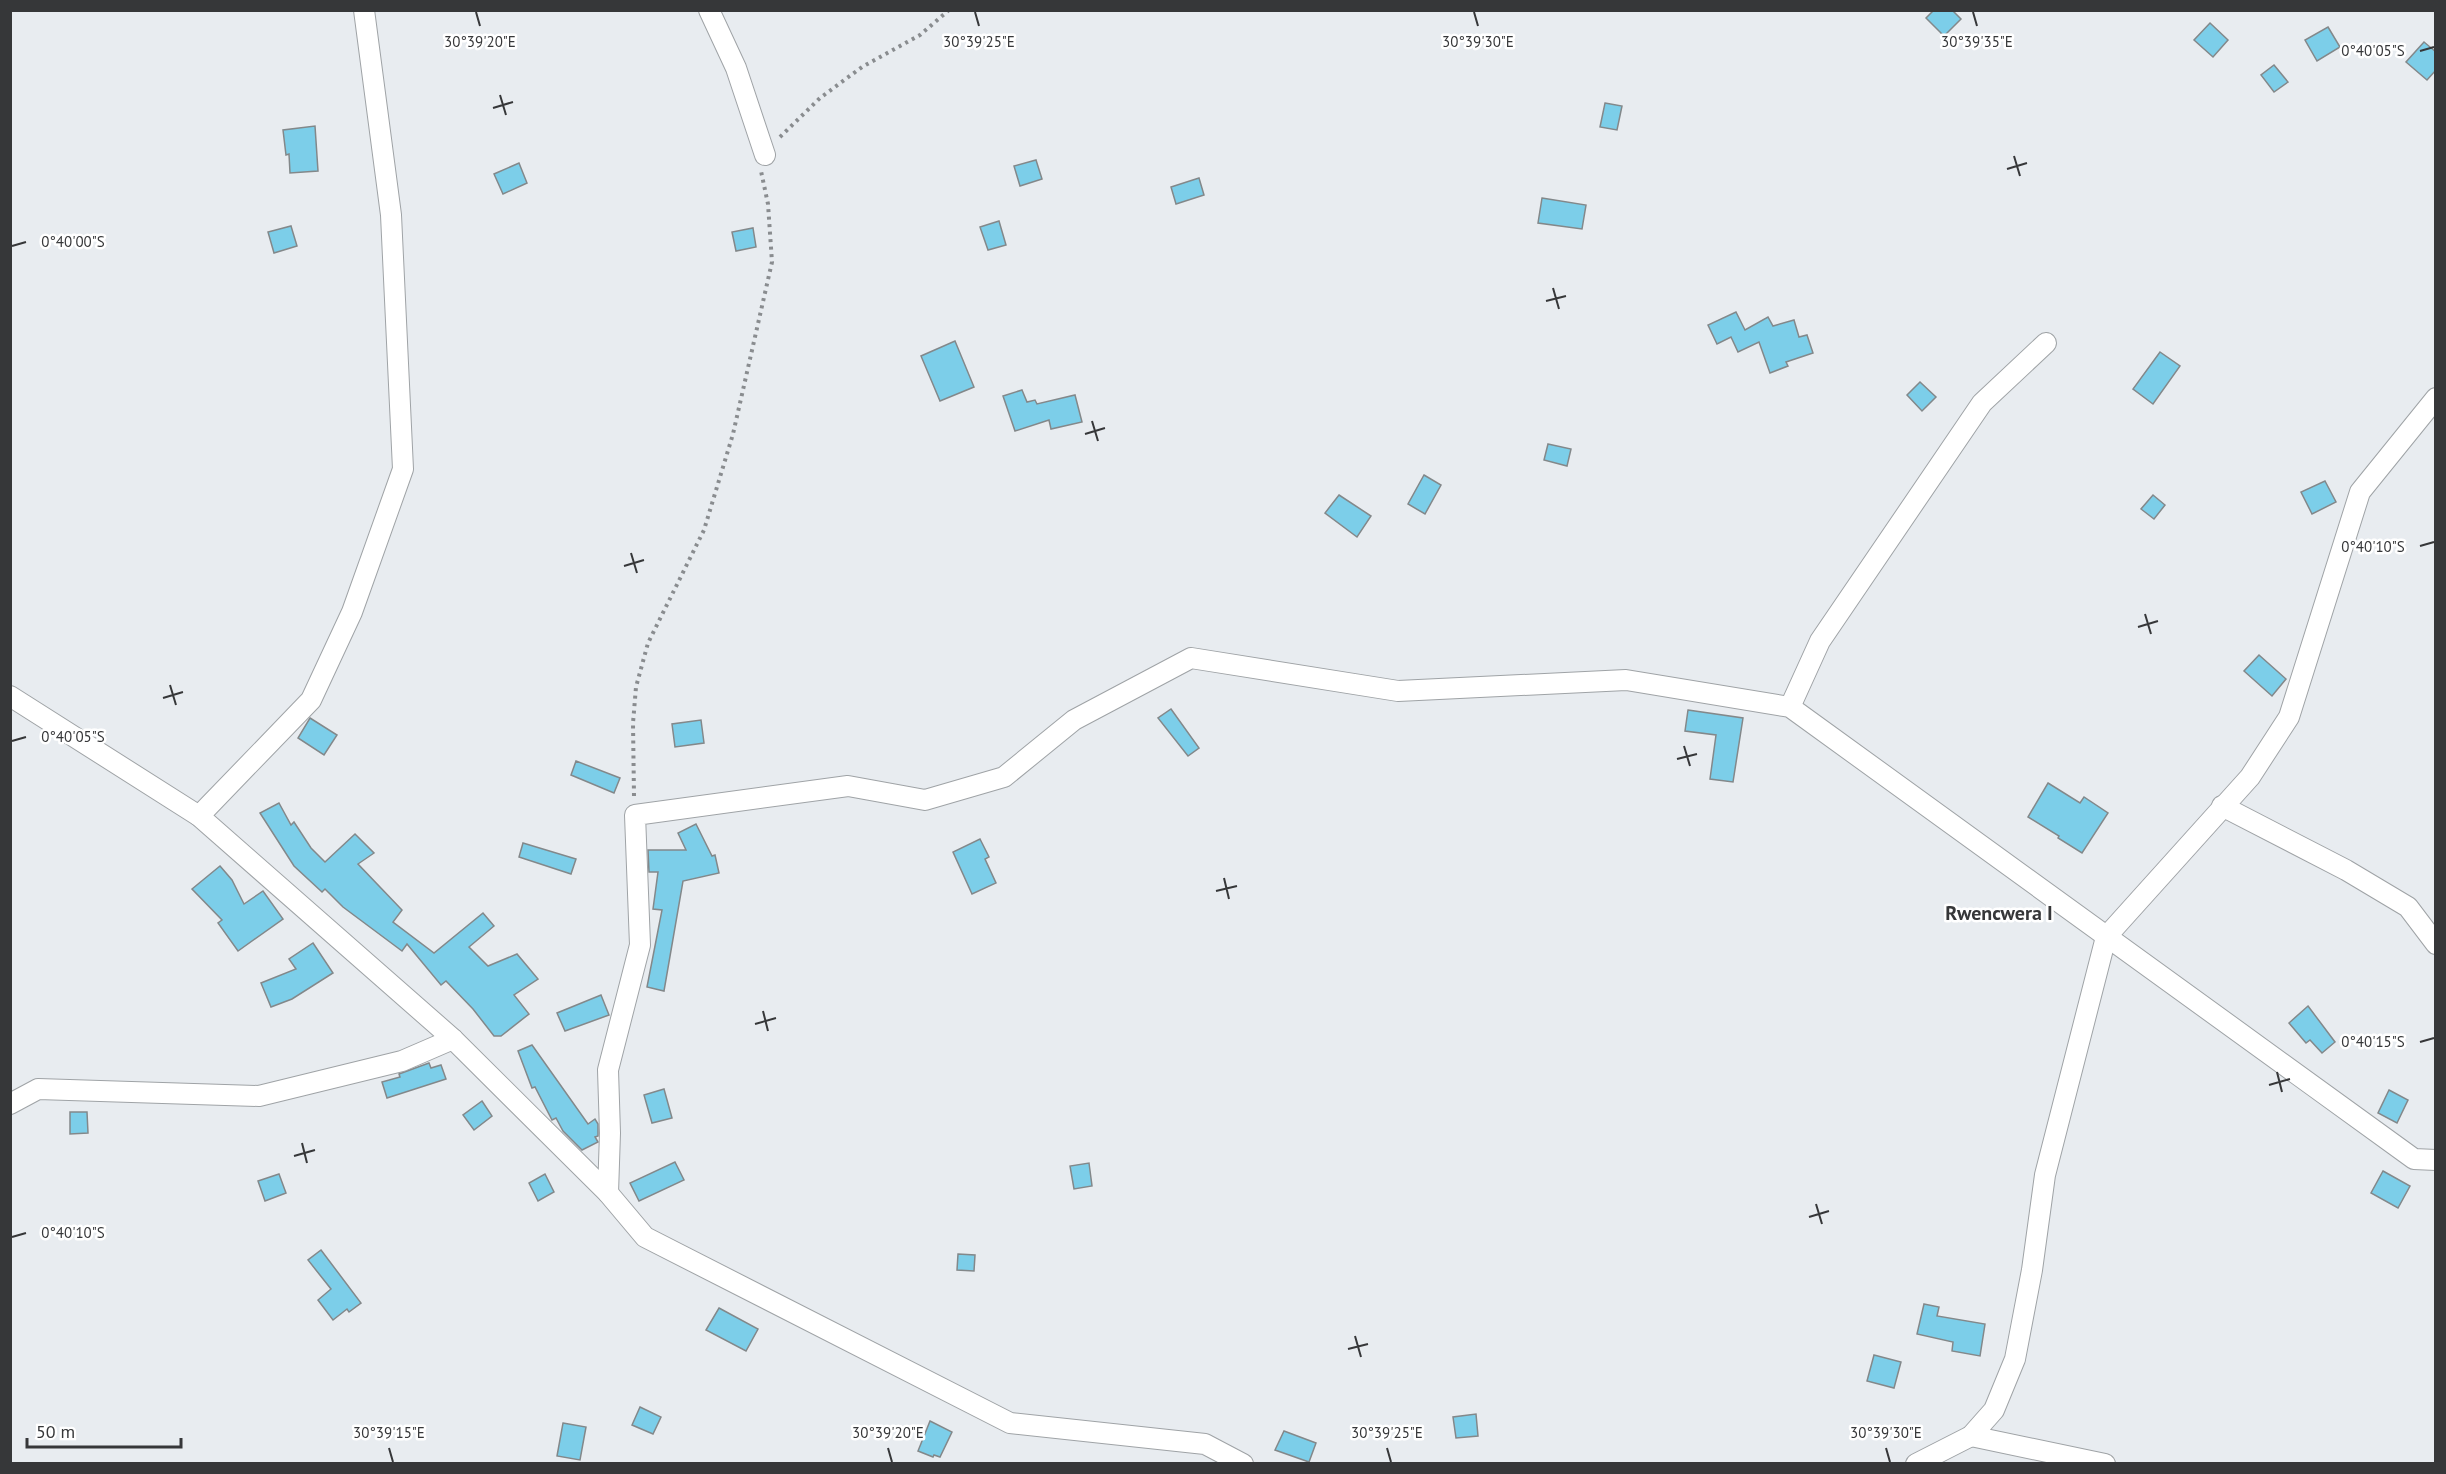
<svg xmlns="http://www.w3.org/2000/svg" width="2446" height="1474" viewBox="0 0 2446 1474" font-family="'PT Sans',sans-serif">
<rect width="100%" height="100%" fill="#e8ecf0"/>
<!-- building -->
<g fill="#7ccee9" stroke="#83888a" stroke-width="1.5">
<path d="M1934,10h18l9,9 -17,17 -18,-18z"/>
<path d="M2210,23l18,17 -15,17 -19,-17z"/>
<path d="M2328,27l12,20 -23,14 -12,-21z"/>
<path d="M2424,42l12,10v18l-9,10 -21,-18z"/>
<path d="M2274,65l14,17 -14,10 -13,-17z"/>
<path d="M1605,103l17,3 -5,24 -17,-3z"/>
<path d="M315,126l3,45 -28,2 -1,-19 -3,1 -3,-25z"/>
<path d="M1036,160l6,19 -22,7 -6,-20z"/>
<path d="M519,163l8,20 -24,11 -9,-20z"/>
<path d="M1199,178l5,17 -28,9 -5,-17z"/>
<path d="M1542,198l44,7 -4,24 -44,-6z"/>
<path d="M999,221l7,24 -18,5 -8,-23z"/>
<path d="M291,226l6,20 -23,7 -6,-21z"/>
<path d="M753,228l3,19 -20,4 -4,-19z"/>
<path d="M1736,312l9,18 23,-13 5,9 21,-6 5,17 8,-2 6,18 -27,9 2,4 -18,7 -11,-31 -21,10 -7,-15 -14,7 -9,-19z"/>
<path d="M955,341l19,46 -34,14 -19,-45z"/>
<path d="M2160,352l20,14 -27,38 -20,-15z"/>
<path d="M1920,382l16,15 -14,14 -15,-16z"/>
<path d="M1022,390l5,12 8,-2 2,4 38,-9 7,27 -31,7 -2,-9 -34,11 -12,-35z"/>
<path d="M1548,444l23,5 -4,17 -23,-6z"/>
<path d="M1424,475l17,10 -16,29 -17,-10z"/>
<path d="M2325,481l11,21 -24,12 -11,-22z"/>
<path d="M1339,495l32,21 -14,21 -32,-24z"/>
<path d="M2153,495l12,10 -11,14 -13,-10z"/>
<path d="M2259,655l27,24 -14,17 -28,-25z"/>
<path d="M1171,709l28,39 -11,8 -30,-38z"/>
<path d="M1688,710l55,8 -10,64 -23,-3 6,-44 -31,-4z"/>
<path d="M310,718l27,17 -13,20 -26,-17z"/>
<path d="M701,720l3,23 -29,4 -3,-23z"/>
<path d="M576,761l44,17 -6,15 -43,-18z"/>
<path d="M2048,783l32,20 4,-6 24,16 -26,40 -24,-15 1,-2 -31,-19z"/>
<path d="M279,803l12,22 3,-3 17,26 14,14 30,-28 19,19 -16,11 44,46 -9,12 41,31 49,-40 11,13 -25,21 19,19 29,-12 21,25 -24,16 15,19 -28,22h-7l-21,-27 -27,-28 -5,4 -34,-41 -5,7 -59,-44 -18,-18 -3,3 -28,-26 -34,-53z"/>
<path d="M696,824l16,32 3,-1 4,18 -36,8 -19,110 -17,-4 15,-77 -9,-1 5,-37h-9l-1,-22h38l-8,-17z"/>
<path d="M980,839l9,18 -4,2 11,24 -24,11 -19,-42z"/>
<path d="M523,843l53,16 -5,15 -52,-17z"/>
<path d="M220,866l12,14 12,24 19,-13 20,28 -45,32 -20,-28 4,-3 -30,-31z"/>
<path d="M313,943l20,30 -41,26 -21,8 -10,-24 35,-14 -7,-10z"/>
<path d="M601,995l8,20 -44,16 -8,-18z"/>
<path d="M2308,1006l27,36 -13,11 -12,-13 -4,3 -17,-20z"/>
<path d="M532,1045l56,79 7,-5 3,5v12l-3,1 3,5 -16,8 -19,-19 -7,-13 -4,2 -17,-33 -3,1 -14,-37z"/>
<path d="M429,1063l2,5 10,-3 5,14 -59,19 -5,-16 18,-5 -1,-3z"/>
<path d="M664,1089l8,29 -20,5 -8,-28z"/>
<path d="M2389,1090l19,10 -11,23 -19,-10z"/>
<path d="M482,1101l10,15 -18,14 -11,-15z"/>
<path d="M70,1112h17l1,21 -18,1z"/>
<path d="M675,1162l9,18 -45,21 -9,-18z"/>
<path d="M1089,1163l3,23 -18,3 -4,-23z"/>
<path d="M2383,1171l27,15 -12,22 -27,-15z"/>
<path d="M279,1174l7,19 -21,8 -7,-20z"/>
<path d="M545,1174l9,18 -16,9 -9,-18z"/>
<path d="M321,1250l40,53 -12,9 -2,-3 -14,11 -15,-20 13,-11 -23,-29z"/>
<path d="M958,1254l17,1 -1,16 -17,-1z"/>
<path d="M1924,1304l15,3 -2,9 48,8 -5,32 -28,-5 1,-9 -36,-8z"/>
<path d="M719,1308l39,21 -12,22 -40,-21z"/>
<path d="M1874,1355l27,7 -7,26 -27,-7z"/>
<path d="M640,1407l21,10 -8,17 -21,-9z"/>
<path d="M1476,1414l2,22 -22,2 -3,-21z"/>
<path d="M930,1421l22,11 -12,25 -6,-2 -1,2 -15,-6z"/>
<path d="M563,1423l23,4 -6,33 -23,-4z"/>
<path d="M1284,1431l32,12 -7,19 -34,-12z"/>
</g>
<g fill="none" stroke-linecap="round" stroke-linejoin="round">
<defs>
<g id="minor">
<path d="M709,10l27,58 29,87"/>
<path d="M10,696l189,120 254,223 155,154 37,44 365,186 195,21 38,20"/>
<path d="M1790,707l30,-66 162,-238 64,-60"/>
<path d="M2222,806l124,64 62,37 28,37"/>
<path d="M199,816l112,-116 41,-88 51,-143 -12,-254 -27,-205"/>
<path d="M10,1104l28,-15 221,7 143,-35 51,-22"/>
<path d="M608,1193l2,-60 -2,-63 32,-125 -5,-130 213,-29 77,14 79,-23 70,-57 117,-62 207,33 228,-11 164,27 624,452 22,1"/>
<path d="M1971,1436l134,28"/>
<path d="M1916,1464l55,-28 23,-26 21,-51 17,-89 13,-95 61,-238 144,-160 39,-60 71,-225 76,-94"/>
</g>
</defs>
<!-- minor casing -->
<use href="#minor" stroke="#9fa3a6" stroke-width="22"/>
<!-- path -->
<g stroke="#898c8f" stroke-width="4" stroke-dasharray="3 4.5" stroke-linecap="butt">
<path d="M780,137l40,-39 42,-31 58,-32 29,-25"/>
<path d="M634,796l-1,-73 3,-36 12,-44 56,-113 29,-96 39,-172 -4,-58 -7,-33"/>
</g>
<!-- minor -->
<use href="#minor" stroke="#fff" stroke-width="20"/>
</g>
<!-- ticks -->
<path fill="none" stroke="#363739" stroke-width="2" d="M476,12l4,14M975,12l4,14M1474,12l4,14M1973,12l4,14M2420,51l14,-4M500,95l6,20M493,108l20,-6M2014,156l6,20M2007,169l20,-6M12,246l14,-4M1553,288l6,21M1546,301l20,-5M1092,421l6,20M1085,434l20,-6M2420,546l14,-4M631,553l6,20M624,566l20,-6M2145,614l6,20M2138,627l20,-6M170,685l6,20M163,698l20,-6M12,741l14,-4M1684,746l6,20M1677,759l20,-5M1224,878l5,21M1216,891l21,-5M763,1011l5,20M755,1024l21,-6M2420,1042l14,-4M2277,1072l5,20M2269,1085l21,-6M302,1143l5,20M294,1156l21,-6M1816,1204l6,20M1809,1217l20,-6M12,1237l14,-4M1355,1336l6,21M1348,1349l20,-5M389,1448l4,14M888,1448l4,14M1387,1448l4,14M1886,1448l4,14"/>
<g text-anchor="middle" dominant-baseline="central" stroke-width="5" stroke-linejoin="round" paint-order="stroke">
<!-- quarter labels -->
<g font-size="20" font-weight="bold" fill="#363739" stroke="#fff">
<text x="1999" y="913">Rwencwera I</text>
</g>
</g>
<g font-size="15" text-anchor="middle" fill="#363739" stroke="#fff" stroke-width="5" stroke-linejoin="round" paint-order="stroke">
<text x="480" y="47">30°39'20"E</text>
<text x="979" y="47">30°39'25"E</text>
<text x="1478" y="47">30°39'30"E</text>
<text x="1977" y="47">30°39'35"E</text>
<text x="2373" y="56">0°40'05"S</text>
<text x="73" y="247">0°40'00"S</text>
<text x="2373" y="552">0°40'10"S</text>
<text x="73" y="742">0°40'05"S</text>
<text x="2373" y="1047">0°40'15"S</text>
<text x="73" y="1238">0°40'10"S</text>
<text x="389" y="1438">30°39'15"E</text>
<text x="888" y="1438">30°39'20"E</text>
<text x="1387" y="1438">30°39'25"E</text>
<text x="1886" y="1438">30°39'30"E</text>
</g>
<!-- border -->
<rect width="2446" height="1474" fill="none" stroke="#363739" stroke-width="24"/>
<!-- scale -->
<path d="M27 1438v9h154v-9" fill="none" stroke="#363739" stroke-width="3"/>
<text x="36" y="1438" font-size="18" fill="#363739" stroke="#ffffff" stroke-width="4.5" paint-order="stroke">50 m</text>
</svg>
